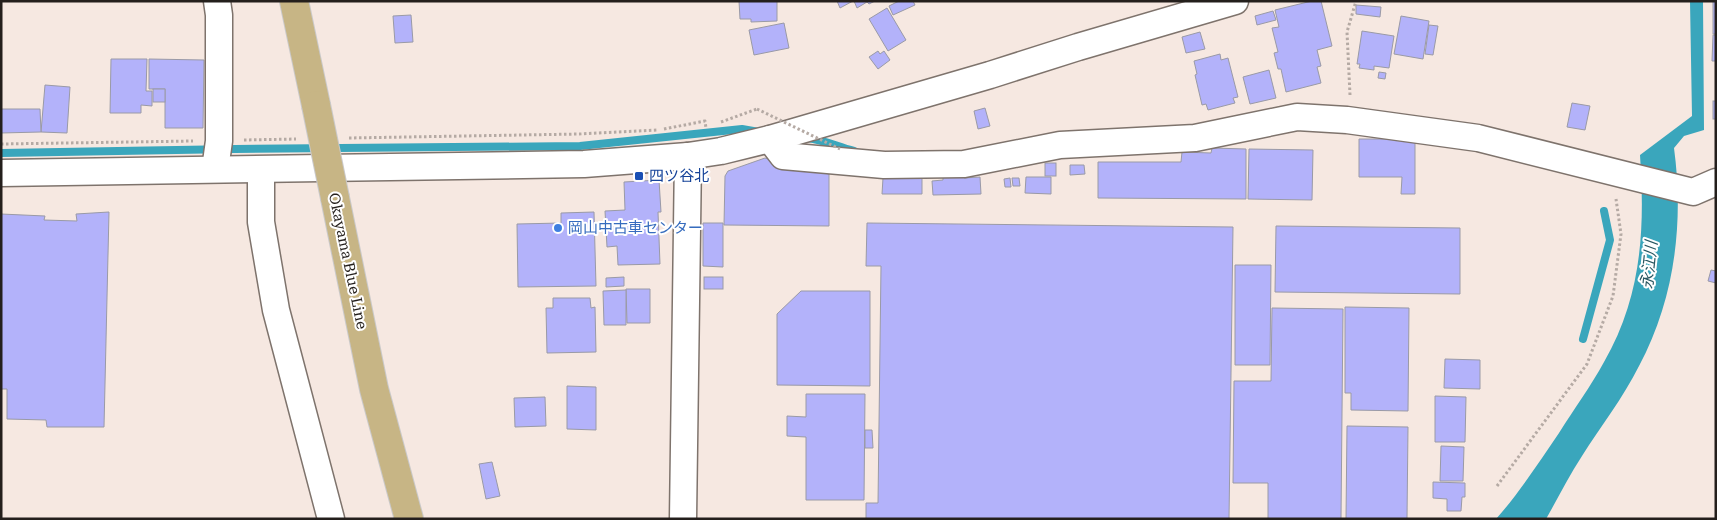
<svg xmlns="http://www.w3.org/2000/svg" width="1717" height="520" viewBox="0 0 1717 520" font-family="'Roboto Serif','Noto Sans JP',serif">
<rect width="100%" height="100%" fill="#f6e8e1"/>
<!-- water -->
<path fill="#3aa6bc" d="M1690,1h13l1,129 -20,6 -10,12c10,74 1,151 -35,218 -16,32 -38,60 -57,90 -13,20 -24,42 -36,63h-50c24,-27 43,-57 63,-86 15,-24 32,-47 45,-71 38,-66 41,-133 36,-207l52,-39z"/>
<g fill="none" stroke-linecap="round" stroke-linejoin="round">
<!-- stream -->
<g stroke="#3aa6bc" stroke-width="8">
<path d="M808,138c16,2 30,9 46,13"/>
<path d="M1,153l234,-4 345,-3 162,-17 17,3"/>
<path d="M1583,339l27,-99 -6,-29"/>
</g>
</g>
<!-- building -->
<g fill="#b3b2fa" stroke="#9a9aa6">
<path d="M739,1h38v20l-26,1v-3h-11z"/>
<path d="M837,1h16l-13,7z"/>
<path d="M854,1h21l-6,3 -2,-2 -10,6z"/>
<path d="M899,1h14l2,4 -22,10 -4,-9z"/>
<path d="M1312,1h9l11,45 -15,4 4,16 -4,1 4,16 -35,9 -5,-23h-3l-4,-16 4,-1 -6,-24 7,-1 -4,-17z"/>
<rect x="1713" y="1" width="3" height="33"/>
<path d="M1356,5l25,2 -1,10 -24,-3z"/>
<path d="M887,8l19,32 -18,11 -19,-32z"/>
<path d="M1273,11l3,9 -19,5 -2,-9z"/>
<path d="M411,15l2,27 -18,1 -2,-27z"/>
<path d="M1401,16l28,5 -6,38 -29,-5z"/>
<path d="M784,23l5,25 -35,7 -5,-25z"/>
<path d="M1429,25l9,1 -5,29 -8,-1z"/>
<path d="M1362,31l32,5 -5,32 -15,-2v4l-15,-2 1,-4h-3z"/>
<path d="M1200,32l5,17 -19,4 -4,-16z"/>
<path d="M1713,35h3v26h-4z"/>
<path d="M878,51l2,3 4,-3 6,9 -12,9 -9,-12z"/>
<path d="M1220,54l1,6 7,-2 10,39 -5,1 2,5 -27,7 -2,-6 -4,1 -7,-30 2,-1 -3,-13z"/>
<path d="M111,59h36l-1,32h6v15l-11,-1v8h-31z"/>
<path d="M149,59l55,1 -1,68h-38v-39h-16z"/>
<path d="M1269,70l7,28 -26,6 -7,-27z"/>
<path d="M1379,72l7,1 -1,6 -7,-1z"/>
<path d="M45,85l25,2 -3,46 -26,-1z"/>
<rect x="153" y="89" width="12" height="13"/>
<rect x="1713" y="101" width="3" height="18"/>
<path d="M1572,103l18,3 -5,24 -18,-3z"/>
<path d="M985,108l5,18 -12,3 -4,-18z"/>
<path d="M1,109h39l1,23 -40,1z"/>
<path d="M1359,139h56v55h-14l1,-17h-43z"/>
<path d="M1212,148l34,1v50l-148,-1v-36h83l1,-10 29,1z"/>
<path d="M1249,149l64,1 -1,50 -64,-1z"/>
<path d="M765,158l64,16v52l-105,-1 1,-49 3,-5z"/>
<rect x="1045" y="163" width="11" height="13"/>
<path d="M1070,165h14l1,9 -15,1z"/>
<path d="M964,175v3l16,-1 1,17 -48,1 -1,-14 11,-1v-4z"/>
<path d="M1026,177h25v17l-26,-1z"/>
<path d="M883,178h39v16h-40z"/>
<path d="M1010,178l1,9h-6l-1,-8z"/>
<path d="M1012,178h7l1,8h-7z"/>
<path d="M659,180l2,32h-3l2,52 -42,1 -1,-19 -10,1 -2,-36 20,-1 -1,-28z"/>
<path d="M109,212l-5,215h-57l-1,-7 -39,-1v-30h-6v-175l44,2 -1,4 33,1 -1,-7z"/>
<path d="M594,212l2,74 -78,1 -1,-63 44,-1v-10z"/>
<path d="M703,223h20v44l-20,-1z"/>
<path d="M867,223l366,4 -4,292h-363v-16h12l3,-237h-15z"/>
<path d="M1276,226l184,2v66l-185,-2z"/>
<path d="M1235,265h36l-1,100h-35z"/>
<path d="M1711,270l5,1v12l-8,-2z"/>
<path d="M624,277v9l-18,1v-9z"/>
<rect x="704" y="277" width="19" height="12"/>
<path d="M626,289h24v34h-23z"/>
<path d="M626,290v35h-22l-1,-34z"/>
<path d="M801,291h69v95l-93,-1v-71z"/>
<path d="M553,298h37l1,10 4,-1 1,45 -49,1 -1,-45h7z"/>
<path d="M1345,307l64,1 -1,103 -57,-1v-17h-6z"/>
<path d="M1272,308l71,1 -2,210h-73v-36h-35l1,-102h37z"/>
<path d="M1445,359l35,1v29l-36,-1z"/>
<path d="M567,386l29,1v43l-29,-1z"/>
<path d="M806,394h59l-1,106h-58v-63l-19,-1v-20l19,1z"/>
<path d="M1435,396l31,1 -1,45h-30z"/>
<path d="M545,397l1,29 -31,1 -1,-29z"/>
<path d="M1347,426l61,1 -1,92h-61z"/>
<path d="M865,430h7l1,18h-8z"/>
<path d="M1441,446l23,1 -1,34h-23z"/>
<path d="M492,462l8,34 -14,3 -7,-35z"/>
<path d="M1433,482l32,1v14h-3l-1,14h-14v-12l-14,-1z"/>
</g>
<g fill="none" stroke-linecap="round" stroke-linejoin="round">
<defs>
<g id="minor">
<path d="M770,139l13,17 101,9 80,-1 96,-19 135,-7 102,-21 50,3 131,18 215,54 23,-10"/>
<path d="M215,169l4,-28v-126l-2,-14"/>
<path d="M261,170v52l15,88 55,209"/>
<path d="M1,173l583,-9 104,-8 33,-5 49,-12 220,-64 88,-28 157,-46"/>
<path d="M683,519l5,-363"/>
</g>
<g id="major">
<path d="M294,1l22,104"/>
<path d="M335,198l39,191 35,130"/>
</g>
</defs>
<!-- minor casing -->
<use href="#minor" stroke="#7e736c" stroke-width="29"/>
<!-- major casing -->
<use href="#major" stroke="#cac9c9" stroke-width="30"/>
<!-- path -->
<g stroke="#b5aaa4" stroke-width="3" stroke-dasharray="2.5 2.5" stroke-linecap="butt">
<path d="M1350,95l-3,-63 9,-31"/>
<path d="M721,122l36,-13"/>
<path d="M664,129l41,-8 1,7"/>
<path d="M349,138l230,-4 79,-4"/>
<path d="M244,140l52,-1"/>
<path d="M1,144l192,-3"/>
<path d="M1497,486l90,-122 26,-68 8,-62 -5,-35"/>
</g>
<!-- minor -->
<use href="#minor" stroke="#fff" stroke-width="26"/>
<!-- major -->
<use href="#major" stroke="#c7b585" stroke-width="28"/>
<defs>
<path id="major-bridge" d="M316,105l19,93"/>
</defs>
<!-- major-bridge casing -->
<use href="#major-bridge" stroke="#cac9c9" stroke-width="30" stroke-linecap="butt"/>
<!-- path-bridge -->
<path stroke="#b5aaa4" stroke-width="3" stroke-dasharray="2.5 2.5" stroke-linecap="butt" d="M757,109l83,40"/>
<!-- major-bridge -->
<use href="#major-bridge" stroke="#c7b585" stroke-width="28"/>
</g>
<!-- markers -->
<rect fill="#1a4fb4" stroke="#fff" stroke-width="2" x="634" y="171" width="10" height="10" rx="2.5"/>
<circle fill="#3f7fe0" stroke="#fff" stroke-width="2" cx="558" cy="228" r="5"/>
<g text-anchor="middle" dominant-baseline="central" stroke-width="4" stroke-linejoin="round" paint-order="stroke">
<!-- transit labels -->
<g font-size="15" fill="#164399" stroke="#fff" text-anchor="start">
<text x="649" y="176">四ツ谷北</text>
</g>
<!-- shop labels -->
<g font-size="15" fill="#366cbe" stroke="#fff" text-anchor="start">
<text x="568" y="228">岡山中古車センター</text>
</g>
<!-- street labels -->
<g font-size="15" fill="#241f1c" stroke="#fff">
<text transform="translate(348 261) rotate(78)">Okayama Blue Line</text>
</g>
<!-- water labels -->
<g font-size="16" font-style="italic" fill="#285660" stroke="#fff">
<text transform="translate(1649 265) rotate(-84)">永江川</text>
</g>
</g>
<!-- border -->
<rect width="1717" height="520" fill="none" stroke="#241f1c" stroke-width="5"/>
</svg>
